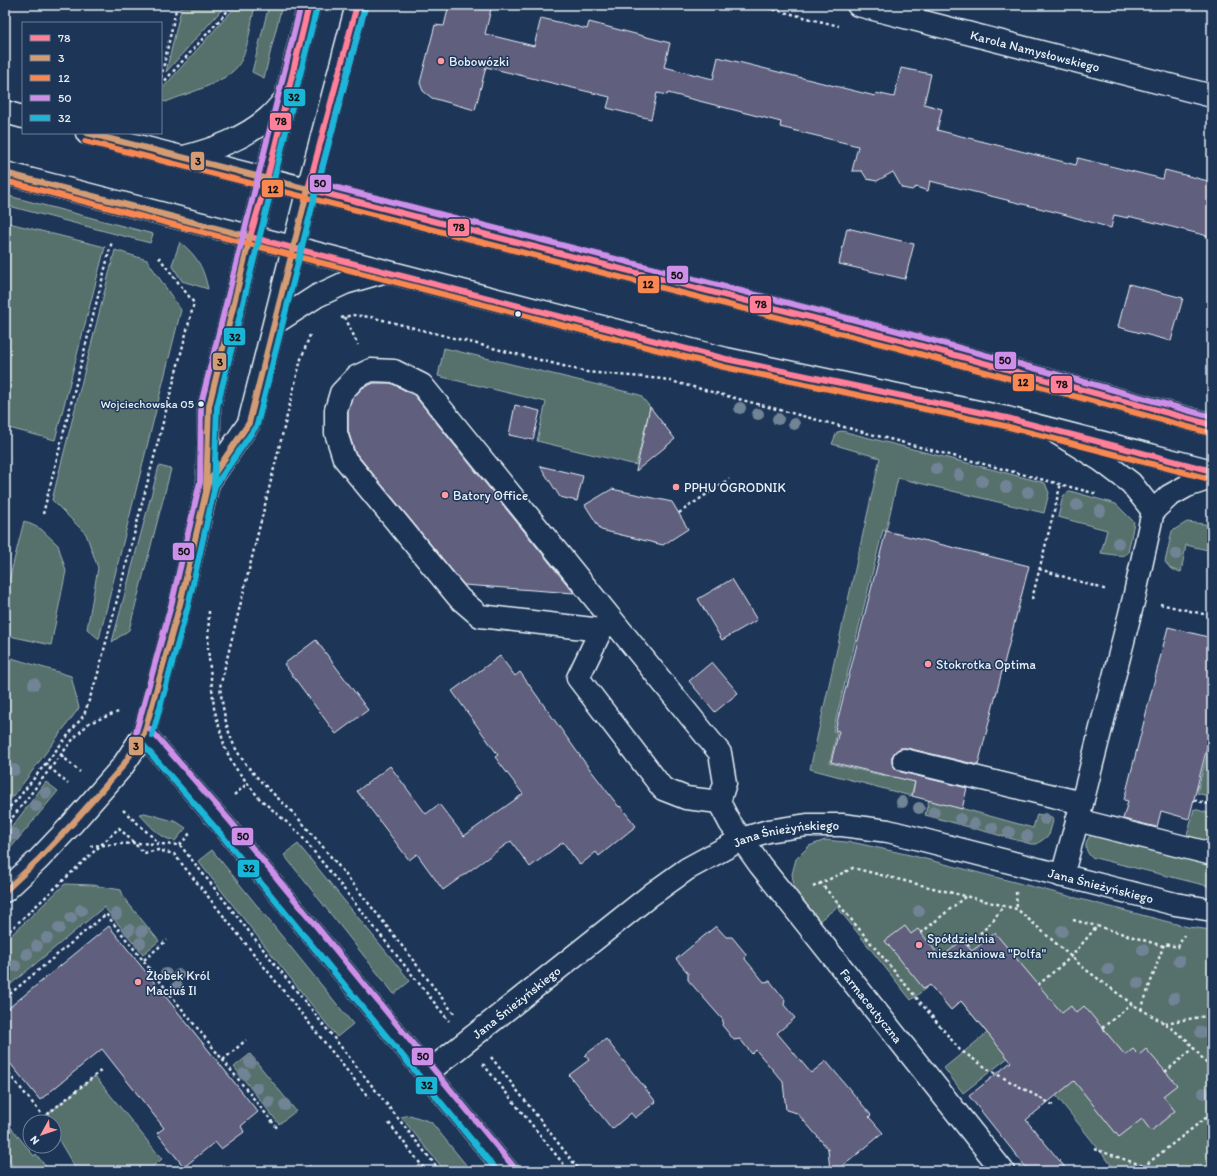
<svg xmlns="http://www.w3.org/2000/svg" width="1217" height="1176" viewBox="0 0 1217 1176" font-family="Itim,sans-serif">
<rect width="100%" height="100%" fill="#1d3557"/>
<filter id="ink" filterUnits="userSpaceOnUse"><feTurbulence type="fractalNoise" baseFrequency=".025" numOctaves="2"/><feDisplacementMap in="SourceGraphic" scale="8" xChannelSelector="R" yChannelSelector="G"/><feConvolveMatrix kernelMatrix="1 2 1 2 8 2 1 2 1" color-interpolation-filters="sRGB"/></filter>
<g filter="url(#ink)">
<!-- green -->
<g fill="#576f6c" stroke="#a0b0b2">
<path d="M182,5h44l-60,67z"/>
<path d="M237,5h18c-4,17 -7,49 -18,62 -14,17 -50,26 -71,35l-5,-2v-10z"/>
<path d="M269,5h13l-18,73 -12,-6z"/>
<path d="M5,195l148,39 -3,9 -145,-38z"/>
<path d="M5,222l100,25 -50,193 -50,-13v-106l2,-9 -2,-1z"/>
<path d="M180,242c18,15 23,25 28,47l-26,-8 -10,-16z"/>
<path d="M115,250l32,10 34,50 -82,329 -12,-10 11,-61 -12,-34 -34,-34z"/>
<path d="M444,348l196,47 10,12 -14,58 -99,-24 9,-39 -108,-26z"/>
<path d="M842,431l203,52 4,10 -5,20 -146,-35 -12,53 -3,-1 -50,201 4,1 -7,31 64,15 4,-14 71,18 -2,7 -23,-5 -5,18 94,26 4,-14 15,3 1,4 -4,14 -12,9h-6l-106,-29 4,-15 -14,-18 -4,14 -101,-27 70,-311 -48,-14 5,-12z"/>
<path d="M159,466l12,3 -42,161 -17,12z"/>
<path d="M1070,491l46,13 18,18 -6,31 -6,3 -21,-3 6,-23 -49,-13 5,-21z"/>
<path d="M24,521l17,8 17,16 8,26 -15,74 -46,-10v-39z"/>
<path d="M1187,522l25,3v26l-26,-6 -5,27 -10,-3 -6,-7 7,-31z"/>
<path d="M5,656l66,20 8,32 -66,89 -8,7z"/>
<path d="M1212,735v62l-15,-4z"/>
<path d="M46,782l12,9 -49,59 -1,-18z"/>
<path d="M1194,809l18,5v31l-26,-6z"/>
<path d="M145,813l32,9 9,6 -11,13c-15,-2 -26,-17 -36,-27z"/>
<path d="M1092,834l120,29v24l-121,-30c-7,-8 -7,-15 1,-23z"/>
<path d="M825,840l31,3 54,12 278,72 24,3v241h-96l-97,-122 -56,44 -19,-25 43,-35 -26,-32 -10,9 -21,-25 -19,15 -74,-93 -18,14 -24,-29 -3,-18 4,-15 13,-13z"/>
<path d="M298,844l112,137 -16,13 -110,-139z"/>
<path d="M212,850l141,174 -16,13 -139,-176z"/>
<path d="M65,884l28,1 28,5 3,8 35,43 -16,13 -39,-47 -99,82v-48z"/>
<path d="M250,1054l46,57 -17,13 -45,-57z"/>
<path d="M95,1076l67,83 -15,12h-70l-23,-39v-10h-7l-3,-5z"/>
<path d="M410,1115l21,7 40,49h-26l-44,-54z"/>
<path d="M5,1120l29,36 2,-2 13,17h-33l-11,-17z"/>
</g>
<!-- building -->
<g fill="#605e7d" stroke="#e8f1f8">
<path d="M449,5h43l-7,29 49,12 7,-28 46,11 2,-7 81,21 -6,24 49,12 5,-22 157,39 1,-3 18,4 7,-29 30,6 -7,30 18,5 -5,21 139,35 2,-7 85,21 2,-9 47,12v55l-84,-21v2l-14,-3 -3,13 -48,-14 -133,-33 -2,10 -12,-4 -4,3 -10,-2 -9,-16 -16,9 -10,-2 -5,-8h-10l6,-25 -78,-19 1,-5 -113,-29 -1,2 -10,-2 -6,26 -44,-11 3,-11 -124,-30 -11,43 -43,-12 -9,-7 -3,-8 15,-58 9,1z"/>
<path d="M847,228l67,16 -9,35 -66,-15z"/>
<path d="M1129,284l54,14 -12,43 -53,-14z"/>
<path d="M374,383h17l23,12 160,198 -110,-8 -109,-133 -7,-21v-19l4,-13 10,-11z"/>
<path d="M515,405l25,6 -7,29 -24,-5z"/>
<path d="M650,407l25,32 -39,32z"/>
<path d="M540,466l43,10 -6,25 -17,-4z"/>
<path d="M612,489l60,13 16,27 -25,16 -62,-15 -16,-25z"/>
<path d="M886,531l143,35 -51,199 -71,-17h-7l-5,4 -3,5v7l4,5 5,3 66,16 -5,21 -50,-13 3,-14 -84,-20 8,-31 -4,-1z"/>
<path d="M732,579l25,41 -35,20 -24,-41z"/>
<path d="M1168,627l44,11v89l-23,92 -28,-8 -4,16 -34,-8 5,-18 -4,-1z"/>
<path d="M316,640l52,70 -32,24 -52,-70z"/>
<path d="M500,656l15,20 5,-4 63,88 36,47 1,-1 16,20 -37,30 -3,-4 -16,13 -17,-23 -33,25 -19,-26 -68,49 -26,-36 -8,6 -52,-69 33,-25 36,48 13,-10 25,32 59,-42 -28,-37 3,-2 -46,-64z"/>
<path d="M712,662l26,31 -23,19 -26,-31z"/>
<path d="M109,926l149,186 -17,14 3,6 -23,17 -6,-7 -31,25 -27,-34 7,-5 -62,-79 -62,51 -35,-43v-46z"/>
<path d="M716,926l10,11h6l14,17 -1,5 19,23 6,-1 15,19 -1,5 11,13 -18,15 34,40 15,-12 45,54 -2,2 14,16 -46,38h-7l-2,-22 -16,-19 -15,-17 -11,-3 -3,-28 -27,-32 -4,4 -12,-15 -6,1 -12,-15 1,-5 -35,-40v-7l-12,-14z"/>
<path d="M905,926l6,8 7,-5 23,29 21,-18 10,11 23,-18 67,80 9,-7 5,7 8,-7 41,49 8,-6 6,6 7,-6 31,36 -14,11 12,15 -24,20 -9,-12 -23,18 -45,-56 -48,39 42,51h-39l-60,-75 42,-34 -50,-61 -10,9 -21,-25 -6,4 -39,-48z"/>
<path d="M606,1039l50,63 -21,16 -4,-5 -19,16 -43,-54 20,-15 -4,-5z"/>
</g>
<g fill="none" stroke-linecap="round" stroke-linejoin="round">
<defs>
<g id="minor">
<path id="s1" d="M858,5l354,91"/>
<path d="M1057,433l45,28 29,22 22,28"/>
<path d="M208,483l41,-60 59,-234 49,-184"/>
<path d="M611,621l-10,9 -23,48 85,111 23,9 33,4"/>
<path id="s2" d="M601,630l-121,-14 -21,-18 -115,-140 -8,-25v-23l5,-17 15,-16 15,-7 23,1 28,14 298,368 5,30 -6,19 11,21 30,42 243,306"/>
<path d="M144,734l81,93 282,344"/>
<path d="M904,760l178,43"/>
<path d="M1077,820l135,34"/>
<path d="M1062,876l20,-73 52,-205 19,-87 16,-15 18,-10 18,-6h7"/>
<path d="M5,891l33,-31 34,-36 50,-57 22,-33 36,-130 28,-121 1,-77 100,-401"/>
<path id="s3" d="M427,1073l225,-179 35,-25 55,-30 26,-8 39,-6h35l46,6 287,73 37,6"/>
</g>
<g id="major">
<path d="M5,112l18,5"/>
<path d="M87,133l809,206 316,86"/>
<path d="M184,157c30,-8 60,-18 84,-39 7,-6 13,-14 19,-21"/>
<path d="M5,173l721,186 281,59 205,53"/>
<path d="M275,323l42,-27 28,-13 38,-11"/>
</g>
</defs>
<!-- minor casing -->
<use href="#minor" stroke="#e8f1f8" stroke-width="25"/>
<!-- major casing -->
<use href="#major" stroke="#e8f1f8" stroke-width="25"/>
<!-- path -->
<g stroke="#e8f1f8" stroke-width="2.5" stroke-dasharray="3 3" stroke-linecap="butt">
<path d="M756,5l83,21"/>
<path d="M161,78l16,-73"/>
<path d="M161,85l72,-80"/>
<path d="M345,317l13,28"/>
<path d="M341,318l11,-3 19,2 216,55 76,7 434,115"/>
<path d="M310,335l-9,24 -81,328c3,22 6,44 17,64 18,30 47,50 69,76 52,61 101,125 149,188"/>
<path d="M679,513l50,-34"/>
<path d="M43,514l69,-273"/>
<path d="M1039,569l68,21"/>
<path d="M1032,599l29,-116"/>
<path d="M1160,604l52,12"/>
<path d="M209,611l-1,37 6,60 11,40 9,18 25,32 40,35 150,188"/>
<path d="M61,755l19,17"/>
<path d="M45,763l23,21"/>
<path d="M234,795l13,-11"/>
<path d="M1194,800l18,5"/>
<path d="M123,810l36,33"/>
<path d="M5,811l11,-10 68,-86 13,-38 97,-374 -36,-47"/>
<path d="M5,827l69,-89 15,-15 32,-12"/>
<path d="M180,845l11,-13"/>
<path d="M90,846l46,-3 44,2 260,326"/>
<path d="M820,882l140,168 31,21 62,34"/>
<path d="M813,887l40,-19 164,41 68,60 47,35 32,19 23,17 25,30"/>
<path d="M1016,892l1,17"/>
<path d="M1073,920l24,6"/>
<path d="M921,933l45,-37"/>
<path d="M5,935l114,-107 25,25 14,-3 16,4 195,244"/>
<path d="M967,946l26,-25 10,-15"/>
<path d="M144,960l23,-20"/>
<path d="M1038,985l33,-28 26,-31 66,20"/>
<path d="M5,998l101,-84 172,215"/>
<path d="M1141,1010l23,-66 14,3 6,-12"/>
<path d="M1165,1023l47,-8"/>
<path d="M1102,1028l30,-24"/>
<path d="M491,1057l89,114"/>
<path d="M223,1060l23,-20"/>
<path d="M483,1064l86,107"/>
<path d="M5,1069l39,48 59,-48"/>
<path d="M1165,1072l29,-24"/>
<path d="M389,1123l37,48"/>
<path d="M1094,1149l50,17"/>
<path d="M309,1166l5,5"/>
<path d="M373,1171l1,-1"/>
<path d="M1138,1171l74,-58"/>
</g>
<!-- minor -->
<use href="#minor" stroke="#1d3557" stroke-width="22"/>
<!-- major -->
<use href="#major" stroke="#1d3557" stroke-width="22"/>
<defs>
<g id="bus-1">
<path d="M308,189l588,150 316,86"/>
<path d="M308,189l49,-184"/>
<path d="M250,237l476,122 281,59 205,53"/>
<path d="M250,237l17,-58 42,-174"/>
</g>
<g id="bus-2">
<path d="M87,133l221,56"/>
<path d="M5,173l245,64"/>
<path d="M206,489l3,-83 41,-169"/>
<path d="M5,891l33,-31 34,-36 50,-57 22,-33 36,-130 28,-121 41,-60 59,-234"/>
</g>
<g id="bus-3">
<path d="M85,141l809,206 316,86"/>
<path d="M5,181l719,186 281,59 205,53"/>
</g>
<g id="bus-4">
<path d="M365,7l-47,176 580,148 314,86"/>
<path d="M150,729l81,93 282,344"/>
<path d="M136,732l36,-130 28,-120 1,-78 100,-399"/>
</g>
<g id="bus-5">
<path d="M214,488l3,-81 100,-400"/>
<path d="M152,736l36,-130 27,-120 42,-61 59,-234 49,-184"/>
<path d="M138,739l81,93 278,339"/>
</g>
</defs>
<!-- bus-1 casing -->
<use href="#bus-1" stroke="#1d3557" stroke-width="9"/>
<!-- bus-2 casing -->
<use href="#bus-2" stroke="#1d3557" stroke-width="9"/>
<!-- bus-3 casing -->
<use href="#bus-3" stroke="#1d3557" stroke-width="9"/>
<!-- bus-4 casing -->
<use href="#bus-4" stroke="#1d3557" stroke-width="9"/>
<!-- bus-5 casing -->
<use href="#bus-5" stroke="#1d3557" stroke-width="9"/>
<!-- bus-1 -->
<use href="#bus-1" stroke="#ff8098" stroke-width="6"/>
<!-- bus-2 -->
<use href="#bus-2" stroke="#d39c74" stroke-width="6"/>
<!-- bus-3 -->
<use href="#bus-3" stroke="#f88751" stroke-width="6"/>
<!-- bus-4 -->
<use href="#bus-4" stroke="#ce8fe9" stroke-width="6"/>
<!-- bus-5 -->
<use href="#bus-5" stroke="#1ab6d8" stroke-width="6"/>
</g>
<!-- trees -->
<g fill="#718495">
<circle cx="740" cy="408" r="6"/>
<circle cx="758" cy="414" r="6"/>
<circle cx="778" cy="419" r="6"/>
<circle cx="794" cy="424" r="6"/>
<circle cx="936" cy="469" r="6"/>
<circle cx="959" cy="475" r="6"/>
<circle cx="982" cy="481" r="6"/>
<circle cx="1006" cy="487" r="6"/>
<circle cx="1028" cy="492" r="6"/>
<circle cx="1077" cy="505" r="6"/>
<circle cx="1100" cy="511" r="6"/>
<circle cx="1118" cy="543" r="6"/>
<circle cx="1176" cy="554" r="6"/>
<circle cx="34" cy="684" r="6"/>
<circle cx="14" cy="770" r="6"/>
<circle cx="46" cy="793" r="6"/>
<circle cx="902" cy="802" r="6"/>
<circle cx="36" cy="806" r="6"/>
<circle cx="919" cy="808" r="6"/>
<circle cx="934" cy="812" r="6"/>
<circle cx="960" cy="819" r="6"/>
<circle cx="1045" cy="819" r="6"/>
<circle cx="974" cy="824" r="6"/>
<circle cx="992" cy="828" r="6"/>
<circle cx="1009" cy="832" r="6"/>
<circle cx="14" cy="834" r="6"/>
<circle cx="1027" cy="836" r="6"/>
<circle cx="81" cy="910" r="6"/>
<circle cx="919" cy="911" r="6"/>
<circle cx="116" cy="914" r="6"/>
<circle cx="71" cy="918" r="6"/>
<circle cx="59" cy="928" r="6"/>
<circle cx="129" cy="930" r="6"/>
<circle cx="142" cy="931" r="6"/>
<circle cx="1062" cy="931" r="6"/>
<circle cx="47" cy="938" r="6"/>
<circle cx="140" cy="943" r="6"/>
<circle cx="37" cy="946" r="6"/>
<circle cx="1143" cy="950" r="6"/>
<circle cx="27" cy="954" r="6"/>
<circle cx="1179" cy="961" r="6"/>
<circle cx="15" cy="966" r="6"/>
<circle cx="1108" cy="969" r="6"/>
<circle cx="166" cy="974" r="6"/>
<circle cx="179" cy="975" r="6"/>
<circle cx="1138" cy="983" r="6"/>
<circle cx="177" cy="987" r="6"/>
<circle cx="1174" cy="998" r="6"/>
<circle cx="1201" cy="1032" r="6"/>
<circle cx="250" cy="1062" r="6"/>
<circle cx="244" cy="1074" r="6"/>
<circle cx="257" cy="1088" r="6"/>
<circle cx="1204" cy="1093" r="6"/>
<circle cx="269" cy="1102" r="6"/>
<circle cx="285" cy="1105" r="6"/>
</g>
</g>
<!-- markers -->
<g fill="#ff9aa2" stroke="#1d3557" stroke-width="1.5">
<circle cx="441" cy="61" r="4"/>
<circle cx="676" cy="487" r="4"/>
<circle cx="445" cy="495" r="4"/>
<circle cx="928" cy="664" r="4"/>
<circle cx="919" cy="945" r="4"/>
<circle cx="138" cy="982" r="4"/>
</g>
<g fill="#e8f1f8" stroke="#1d3557" stroke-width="1.5">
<circle cx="518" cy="314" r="3.5"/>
<circle cx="201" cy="404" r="3.5"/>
</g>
<g text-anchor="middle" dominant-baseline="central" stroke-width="3" stroke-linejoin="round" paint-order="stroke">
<!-- bus labels -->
<g font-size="12" fill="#e8f1f8" stroke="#1d3557" text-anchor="end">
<text x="194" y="404">Wojciechowska 05</text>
</g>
<!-- street labels -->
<g font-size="13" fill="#e8f1f8" stroke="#1d3557">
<text stroke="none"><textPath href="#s1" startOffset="183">Karola Namysłowskiego</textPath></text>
<text stroke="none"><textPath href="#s3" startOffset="438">Jana Śnieżyńskiego</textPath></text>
<text stroke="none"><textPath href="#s3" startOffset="761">Jana Śnieżyńskiego</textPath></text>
<text stroke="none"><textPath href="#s3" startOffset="114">Jana Śnieżyńskiego</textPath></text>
<text stroke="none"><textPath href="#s2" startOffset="1269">Farmaceutyczna</textPath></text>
</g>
<!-- poi labels -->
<g font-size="13" fill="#e8f1f8" stroke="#1d3557" text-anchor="start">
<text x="449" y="61">Bobowózki</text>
<text x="684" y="487">PPHU OGRODNIK</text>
<text x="453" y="495">Batory Office</text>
<text x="936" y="664">Stokrotka Optima</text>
<text x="927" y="938">Spółdzielnia<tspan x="927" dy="15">mieszkaniowa "Polfa"</tspan></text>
<text x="146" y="975">Żłobek Król<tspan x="146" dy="15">Maciuś II</tspan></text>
</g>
</g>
<g stroke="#1d3557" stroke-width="1.5">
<rect x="283" y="88" width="23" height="19" rx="4" fill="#1ab6d8"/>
<rect x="269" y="112" width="23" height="19" rx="4" fill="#ff8098"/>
<rect x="190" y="151" width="15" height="20" rx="4" fill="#d39c74"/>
<rect x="309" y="174" width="23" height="19" rx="4" fill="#ce8fe9"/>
<rect x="261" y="179" width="23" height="19" rx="4" fill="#f88751"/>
<rect x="447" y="218" width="23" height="19" rx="4" fill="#ff8098"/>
<rect x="666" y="265" width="23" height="19" rx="4" fill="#ce8fe9"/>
<rect x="637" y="275" width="23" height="19" rx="4" fill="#f88751"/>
<rect x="749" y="295" width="23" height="19" rx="4" fill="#ff8098"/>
<rect x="223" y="327" width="23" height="19" rx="4" fill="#1ab6d8"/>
<rect x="994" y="351" width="23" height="19" rx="4" fill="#ce8fe9"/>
<rect x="212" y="352" width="15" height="19" rx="4" fill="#d39c74"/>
<rect x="1012" y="373" width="23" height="19" rx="4" fill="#f88751"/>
<rect x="1050" y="375" width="23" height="19" rx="4" fill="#ff8098"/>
<rect x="172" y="542" width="23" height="19" rx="4" fill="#ce8fe9"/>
<rect x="128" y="736" width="16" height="20" rx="4" fill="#d39c74"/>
<rect x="231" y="827" width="23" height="19" rx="4" fill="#ce8fe9"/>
<rect x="237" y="859" width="23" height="19" rx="4" fill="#1ab6d8"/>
<rect x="411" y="1047" width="23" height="19" rx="4" fill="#ce8fe9"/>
<rect x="415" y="1076" width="23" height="19" rx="4" fill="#1ab6d8"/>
</g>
<g font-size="11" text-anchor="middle" font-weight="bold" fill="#111">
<text x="294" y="101">32</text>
<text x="281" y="125">78</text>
<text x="198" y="165">3</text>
<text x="320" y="187">50</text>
<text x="273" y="193">12</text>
<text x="459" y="231">78</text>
<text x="677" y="279">50</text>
<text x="648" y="288">12</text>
<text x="761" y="308">78</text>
<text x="235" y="341">32</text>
<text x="1005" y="364">50</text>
<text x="220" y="366">3</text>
<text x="1023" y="386">12</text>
<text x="1062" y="388">78</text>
<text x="184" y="555">50</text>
<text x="136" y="750">3</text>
<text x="243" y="840">50</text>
<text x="249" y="872">32</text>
<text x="423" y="1060">50</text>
<text x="427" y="1089">32</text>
</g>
<!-- margin -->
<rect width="1217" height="1176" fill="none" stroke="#1d3557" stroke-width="20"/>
<rect x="10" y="10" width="1197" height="1156" fill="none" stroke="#e8f1f8" stroke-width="1.5" filter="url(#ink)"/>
<!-- legend -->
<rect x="22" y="22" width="140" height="112" fill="#1d3557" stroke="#6e8097"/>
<rect x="30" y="35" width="20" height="6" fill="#ff8098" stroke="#6e8097"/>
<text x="58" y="42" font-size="12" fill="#e8f1f8">78</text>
<rect x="30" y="55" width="20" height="6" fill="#d39c74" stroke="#6e8097"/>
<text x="58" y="62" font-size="12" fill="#e8f1f8">3</text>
<rect x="30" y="75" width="20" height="6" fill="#f88751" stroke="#6e8097"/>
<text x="58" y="82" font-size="12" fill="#e8f1f8">12</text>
<rect x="30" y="95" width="20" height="6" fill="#ce8fe9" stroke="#6e8097"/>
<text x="58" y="102" font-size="12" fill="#e8f1f8">50</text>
<rect x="30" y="115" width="20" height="6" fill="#1ab6d8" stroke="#6e8097"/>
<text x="58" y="122" font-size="12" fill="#e8f1f8">32</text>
<!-- north arrow -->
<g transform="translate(42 1134) rotate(230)"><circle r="19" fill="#1d3557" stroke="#6e8097"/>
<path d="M0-3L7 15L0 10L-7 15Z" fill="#ff9aa2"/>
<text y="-6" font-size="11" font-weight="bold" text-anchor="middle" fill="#e8f1f8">N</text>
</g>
</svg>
